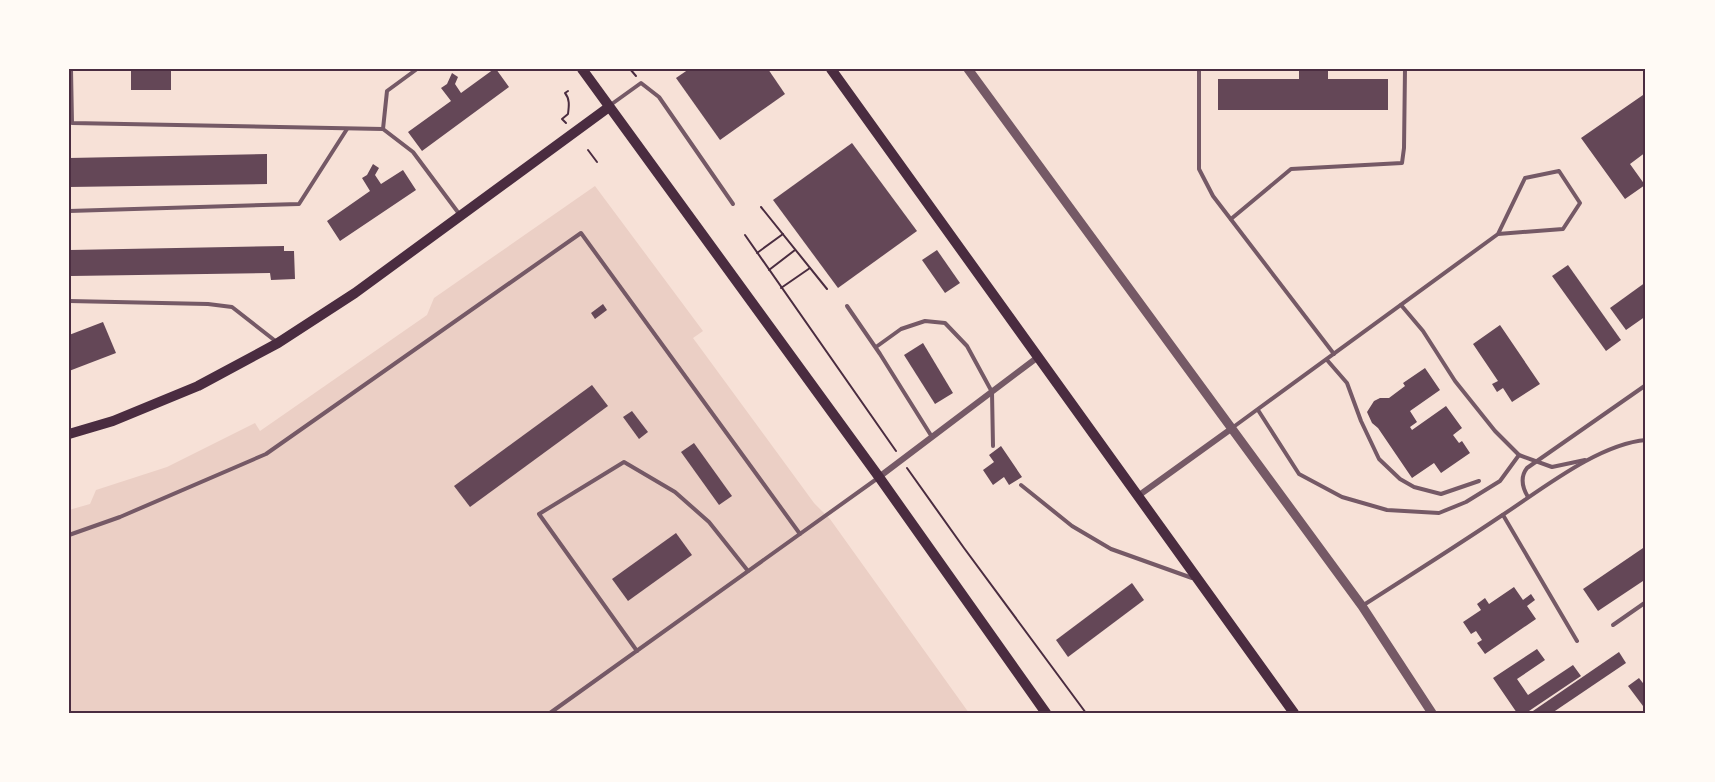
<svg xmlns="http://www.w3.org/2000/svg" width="1715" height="782" viewBox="0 0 1715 782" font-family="Roboto,sans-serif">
<rect width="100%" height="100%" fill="#f7e1d7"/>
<!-- green -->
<path fill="#ebcfc5" d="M595,186l108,145 -10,7 121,165 16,16 139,194h-900v-203l21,-6 6,-14 71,-23 88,-44 5,8 167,-116 7,-17z"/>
<!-- building -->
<g fill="#644757">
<rect x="131" y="69" width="40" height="21"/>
<path d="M494,69h2l13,18 -87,64 -14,-19 43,-31 -10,-13 6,-4 5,-11 6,4 -3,7 6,9z"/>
<path d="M689,69h79l17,25 -65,46 -44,-62z"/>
<path d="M1299,69h29v10h60v31h-170v-31h81z"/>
<path d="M1643,95l3,4v53l-16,12 15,21 -20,14 -44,-61z"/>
<path d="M852,143l65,88 -79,57 -65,-88z"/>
<path d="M267,154v30l-198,3v-29z"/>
<path d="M373,164l6,4 -4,7 6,9 22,-14 13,20 -76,51 -13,-20 43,-30 -8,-13 5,-3z"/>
<path d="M284,246v5h10l1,28 -24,1 -1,-7 -199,3 -1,-26z"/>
<path d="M937,250l23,33 -15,10 -23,-33z"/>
<path d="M1568,265l53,75 -15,11 -54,-75z"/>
<path d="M1646,282v34l-20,14 -16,-22z"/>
<path d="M603,304l4,6 -12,9 -4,-6z"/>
<path d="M103,322l13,31 -47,18v-36z"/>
<path d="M1500,325l40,59 -28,18 -9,-14 -6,4 -5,-8 6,-3 -25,-37z"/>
<path d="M923,343l30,50 -18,11 -31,-49z"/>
<path d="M1425,368l15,22 -30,21 7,11 -7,5 2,3 34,-24 16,22 -9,7 6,8 3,-2 8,12 -29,20 -7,-10 -22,15 -34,-50 -6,-5 -5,-11 7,-11 6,-3h9l16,-12 -2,-3z"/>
<path d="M592,385l16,21 -138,101 -16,-21z"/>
<path d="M632,411l16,21 -9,7 -16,-22z"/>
<path d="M694,443l38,53 -13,9 -38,-53z"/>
<path d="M1001,446l21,31 -13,8 -5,-8 -11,8 -10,-15 11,-8 -5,-7z"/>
<path d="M676,533l16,22 -64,46 -16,-22z"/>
<path d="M1646,546v33l-48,32 -15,-22z"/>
<path d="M1132,583l12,17 -76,57 -12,-17z"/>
<path d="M1514,587l9,13 8,-6 4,6 -8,6 9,13 -51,35 -8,-11 5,-3 -6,-9 -5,3 -8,-12 18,-12 -4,-6 8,-6 4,6z"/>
<path d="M1537,649l8,11 -28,19 11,16 45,-30 8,11 -55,37h-9l-24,-35z"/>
<path d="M1619,652l7,11 -74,50h-22z"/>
<path d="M1639,678l7,9v23l-18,-24z"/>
</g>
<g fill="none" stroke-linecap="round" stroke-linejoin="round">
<!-- path -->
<g stroke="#4a2c40" stroke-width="2">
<path d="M630,69l6,7"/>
<path d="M566,123l-4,-4 6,-5c1,-8 2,-15 -3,-21l3,-2"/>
<path d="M588,150l9,12"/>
<path d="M761,207l66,82"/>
<path d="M745,235l151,216"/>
<path d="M757,253l26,-19"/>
<path d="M769,270l26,-20"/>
<path d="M781,288l29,-20"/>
<path d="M907,468l57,80 122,165"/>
</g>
<!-- service -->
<g stroke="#755966" stroke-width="4">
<path d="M71,69l1,54 311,6"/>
<path d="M417,69l-30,22 -4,38 30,23 47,63"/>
<path d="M1199,69v100l14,27 121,158"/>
<path d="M609,106l32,-23 18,14 74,107"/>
<path d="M69,211l230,-7 48,-75"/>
<path d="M1231,219l60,-50 111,-6 2,-15 1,-79"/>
<path d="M69,301l139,3 24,3 46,36"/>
<path d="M1401,305l22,26 32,50 40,50 24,24 33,12 33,-7"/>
<path d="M847,306l33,48 52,83"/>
<path d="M876,347l25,-18 24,-8 20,2 22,23 25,46 1,54"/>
<path d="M1327,360l20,23 14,38 18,38 21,20 14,8 27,7 38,-13"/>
<path d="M1258,410l41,64 43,23 45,13 52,3 27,-11 34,-21 19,-26"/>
<path d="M1232,428l266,-194 27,-56 34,-7 21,32 -17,26 -65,5"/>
<path d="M1021,485l51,41 39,23 81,29"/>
<path d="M1528,497c-6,-10 -8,-20 -1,-29l119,-83"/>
<path d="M1503,515l74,126"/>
<path d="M69,535l51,-18 146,-63 315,-221 219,301"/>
<path d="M1362,606c47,-30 93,-59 139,-90 40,-26 97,-72 145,-76"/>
<path d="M1613,625l33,-23"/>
<path d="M637,651l-98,-137 85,-52 51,30 34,30 39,49"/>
<path d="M550,713l328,-235"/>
</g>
<!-- minor -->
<g stroke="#755966" stroke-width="6">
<path d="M879,477l159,-120"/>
<path d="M1138,496l93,-67"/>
</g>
<!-- tertiary -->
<path stroke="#755966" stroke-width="9" d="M968,69l394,537 70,107"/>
<!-- secondary -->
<g stroke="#4a2c40" stroke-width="10">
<path d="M582,69l297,408 167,236"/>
<path d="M831,69l463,644"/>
<path d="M69,434l44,-13 85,-35 80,-43 77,-50 254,-186"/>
</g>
</g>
<!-- border -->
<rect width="1715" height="782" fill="none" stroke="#fffaf5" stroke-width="141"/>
<rect x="70" y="70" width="1574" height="642" fill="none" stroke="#4a2c40" stroke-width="2"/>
</svg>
